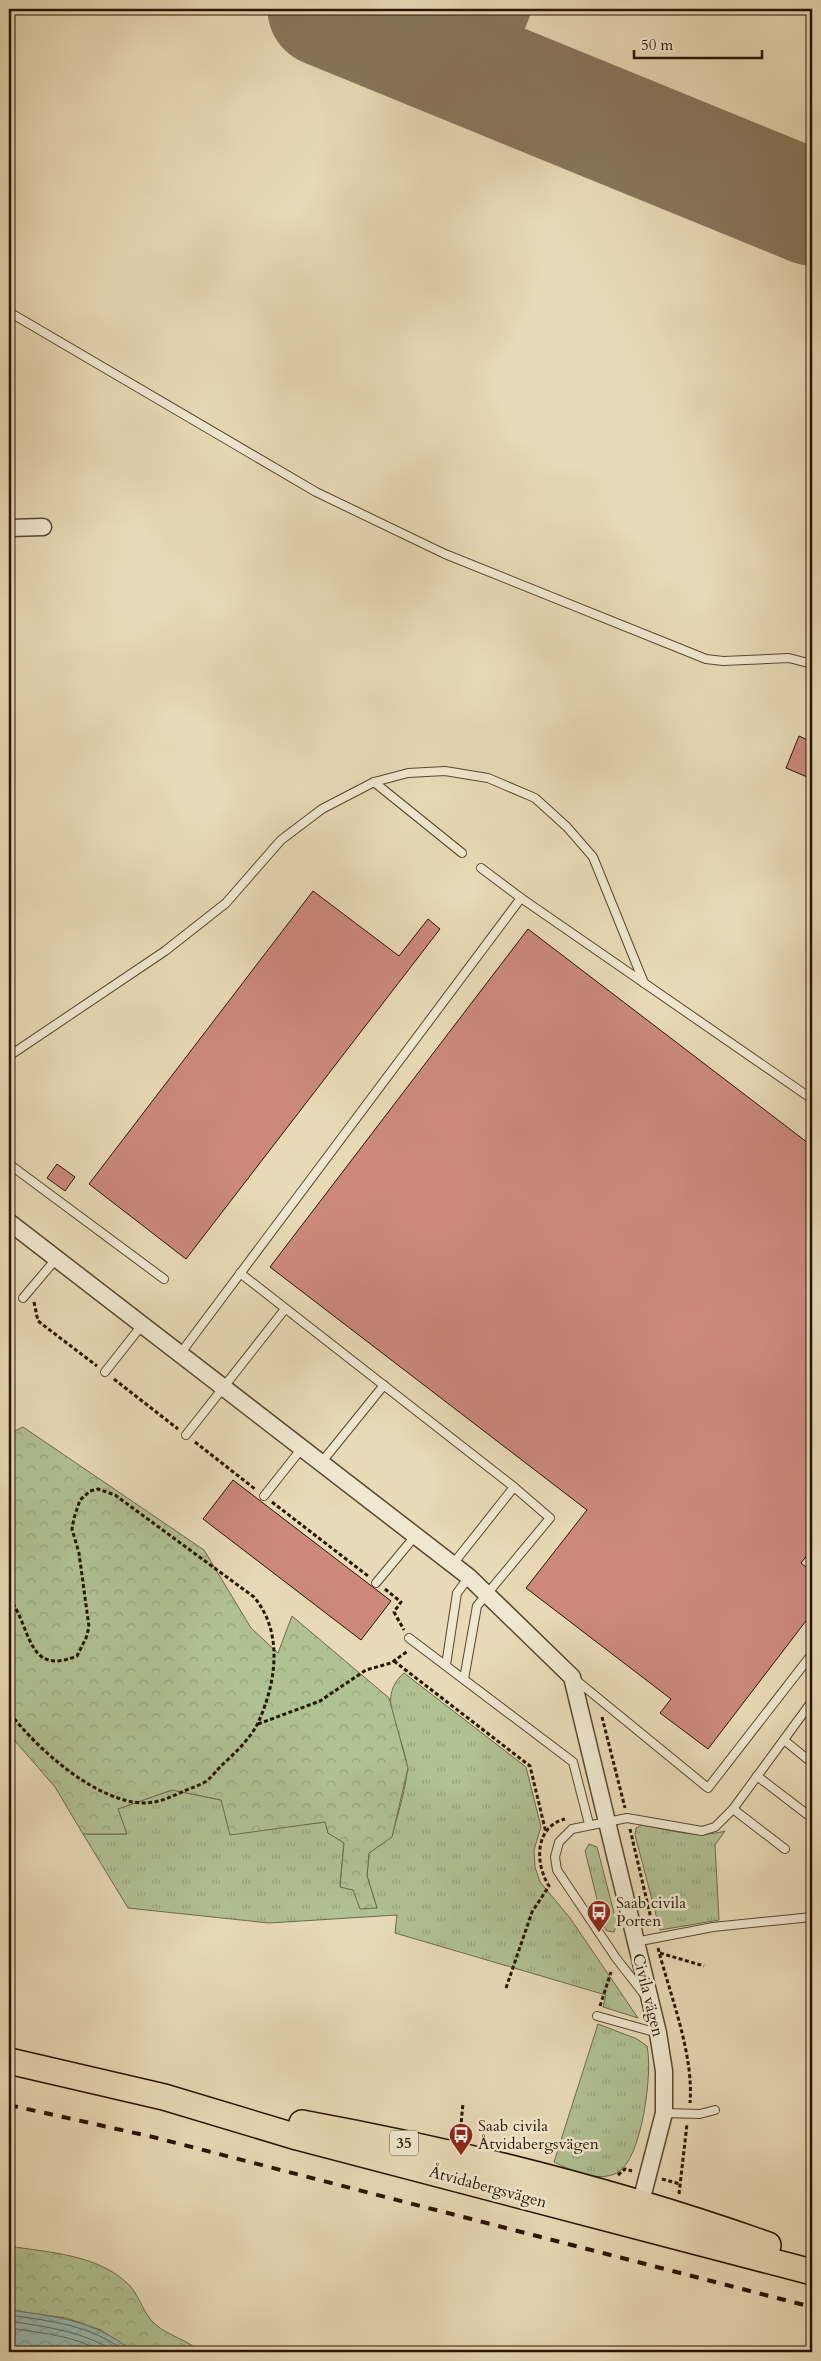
<svg xmlns="http://www.w3.org/2000/svg" width="821" height="2361" viewBox="0 0 821 2361" font-family="Cardo,serif">
<defs>
<pattern id="grass-tufts" width="24" height="20" patternUnits="userSpaceOnUse" patternTransform="scale(1.25)"><rect width="24" height="20" fill="#b0c192"/><path d="M3 7l-1-3M5 7V3M7 7l1-3M15 17l-1-3M17 17v-4M19 17l1-3" fill="none" stroke="#97a57c"/></pattern>
<pattern id="forest-crowns" width="20" height="18" patternUnits="userSpaceOnUse" patternTransform="scale(1.25)"><rect width="20" height="18" fill="#b0c192"/><path d="M2 6a3 3 0 1 1 6 0M12 15a3 3 0 1 1 6 0" fill="none" stroke="#97a57c"/></pattern>
<pattern id="water-waves" width="16" height="10" patternUnits="userSpaceOnUse" patternTransform="scale(1.25)"><rect width="16" height="10" fill="#98bab4"/><path d="M0 5q4-4 8 0t8 0" fill="none" stroke="#839f99"/></pattern>
</defs>
<rect width="100%" height="100%" fill="#e8dab6"/>
<filter id="stains"><feTurbulence type="fractalNoise" baseFrequency=".004" numOctaves="4"/><feColorMatrix values="0 0 0 0 .2 0 0 0 0 .09 0 0 0 0 .02 0 0 0 .5 -.17"/></filter>
<radialGradient id="worn" r=".72"><stop offset=".6" stop-color="#630" stop-opacity="0"/><stop offset="1" stop-color="#630" stop-opacity=".3"/></radialGradient>
<!-- grass -->
<g fill="url(#grass-tufts)" stroke="#6c6a4a">
<path d="M404,1673l122,94 15,60 -7,23 1,17 5,15 30,36 68,100 -35,-11 3,-12 -211,-62 2,-18 -128,8 -141,-15 -45,-74h43l-8,-25 54,-19 49,10 60,27 45,-5 2,11 16,9 -4,44 13,4 24,18 -10,-32 2,-23 23,-17c4,-15 16,-55 15,-68 -2,-33 -34,-68 -3,-95z"/>
<path d="M642,1825c27,5 55,14 83,6l-10,14 4,75 -59,10 -25,-95 1,-7z"/>
<path d="M589,1844l8,3 20,77 -3,8 -7,-1 -3,-4 -19,-76z"/>
<path d="M598,2024l39,15 10,7c6,26 -5,114 -30,127 -20,10 -46,-3 -63,-11z"/>
</g>
<!-- forest -->
<g fill="url(#forest-crowns)" stroke="#6c6a4a">
<path d="M23,1427l181,123 47,78 27,25 14,-37 97,82 19,70 -16,69 -23,16 -2,23 10,32 -17,1 -7,-19 -13,-3 4,-44 -16,-10 -3,-11 -95,13 -9,-35 -49,-10 -54,19 9,25h-44l-28,-47 -46,-53v-300z"/>
<path d="M9,2246c41,7 90,8 121,40 10,11 14,29 25,38 13,12 32,15 45,28h-66l-33,-22 -35,-12 -57,-8z"/>
</g>
<!-- water -->
<path fill="url(#water-waves)" stroke="#6b786c" d="M9,2310c50,7 84,10 125,42h-125z"/>
<g fill="none" stroke-linecap="round" stroke-linejoin="round">
<!-- shore -->
<g stroke="#60675a" stroke-width="1">
<path d="M9,2315c42,6 82,10 117,37"/>
<path d="M9,2321c38,6 73,10 107,31"/>
<path d="M9,2328c31,5 65,7 92,24"/>
</g>
<!-- taxiway -->
<path stroke="#88775c" stroke-width="46" d="M482,73l26,-64"/>
<!-- runway -->
<path stroke="#88775c" stroke-width="115" d="M325,9l487,199"/>
</g>
<!-- building -->
<g fill="#cc897b" stroke="#281401">
<path d="M799,736l13,6v37l-26,-11z"/>
<path d="M313,891l86,65 29,-37 12,10 -254,330 -97,-75z"/>
<path d="M528,929l284,217v403l-11,14 11,9v41l-104,136 -48,-36 11,-14 -145,-111 61,-78 -317,-243z"/>
<path d="M57,1164l18,13 -10,14 -18,-13z"/>
<path d="M233,1480l158,121 -30,39 -158,-121z"/>
</g>
<g fill="none" stroke-linecap="round" stroke-linejoin="round">
<defs>
<g id="lane">
<path d="M9,312l307,180 129,62 261,105 17,2 66,-3 23,6"/>
<path d="M374,782l88,71"/>
<path d="M481,868l40,30"/>
<path d="M9,1056l156,-105 61,-48 55,-63 41,-31 52,-27 34,-9 37,-2 43,7 47,20 32,29 26,30 51,126"/>
<path d="M9,1164l155,115"/>
<path d="M240,1273l274,214 -61,77"/>
<path d="M23,1298l33,-39"/>
<path d="M180,1354l341,-456 291,201"/>
<path d="M105,1372l37,-47"/>
<path d="M186,1435l99,-126"/>
<path d="M321,1463l63,-78"/>
<path d="M264,1496l38,-48"/>
<path d="M376,1583l40,-48"/>
<path d="M409,1638l164,124 16,62"/>
<path d="M446,1665l11,-72 12,-16"/>
<path d="M464,1679l13,-73 73,-88 -36,-31"/>
<path d="M576,1680l132,108 104,-134"/>
<path d="M784,1740l28,23"/>
<path d="M757,1776l51,39"/>
<path d="M733,1809l52,40"/>
<path d="M635,1942l78,-15 99,-10"/>
<path d="M644,1994l-28,-36 -59,-88 -2,-13 4,-15 13,-13 55,-11 75,13 13,-4 18,-18 77,-105 2,1"/>
<path d="M597,2016l61,17"/>
<path d="M664,2113l36,1 15,-4"/>
</g>
<g id="street">
<path d="M9,528l34,-1"/>
<path d="M9,1222l460,355 103,100 86,356 6,38v42l-26,100"/>
</g>
<g id="primary">
<path d="M9,2061l155,36 133,40 515,135"/>
<path d="M302,2123c158,29 314,68 466,122"/>
</g>
</defs>
<!-- lane casing -->
<use href="#lane" stroke="#58462e" stroke-width="10"/>
<!-- street casing -->
<use href="#street" stroke="#58462e" stroke-width="19"/>
<!-- primary casing -->
<use href="#primary" stroke="#281401" stroke-width="28"/>
<!-- path -->
<g stroke="#281401" stroke-width="3" stroke-dasharray="4 2.5" stroke-linecap="butt">
<path d="M34,1302l4,19 59,45"/>
<path d="M114,1379l64,50"/>
<path d="M195,1442l60,47"/>
<path d="M272,1502l96,74"/>
<path d="M385,1589l16,13 -7,10 10,18"/>
<path d="M9,1598c23,29 17,79 68,58l9,-18 3,-11 -10,-74 -7,-24 2,-11 6,-18 10,-9 8,-2 17,6 139,102c30,36 22,86 4,126 -8,16 -24,31 -37,43 -5,5 -10,12 -16,16 -7,4 -14,6 -21,9 -13,6 -26,12 -40,12 -48,-1 -107,-54 -135,-91"/>
<path d="M394,1661l136,105 16,67"/>
<path d="M602,1717l23,91"/>
<path d="M258,1724l62,-23 46,-31 25,-7 17,-12"/>
<path d="M630,1829l23,98"/>
<path d="M658,1948c12,47 36,106 32,155"/>
<path d="M660,1953l44,13"/>
<path d="M506,1988l26,-76 17,-26c-14,-22 -15,-59 16,-67"/>
<path d="M600,2006l11,-34"/>
<path d="M460,2135l3,-32"/>
<path d="M618,2175l7,-6 7,2"/>
<path d="M662,2179l18,5"/>
<path d="M679,2194l8,-70"/>
</g>
<!-- lane -->
<use href="#lane" stroke="#f0e7d0" stroke-width="8"/>
<!-- street -->
<use href="#street" stroke="#f0e7d0" stroke-width="16"/>
<!-- primary -->
<use href="#primary" stroke="#e8dab6" stroke-width="25"/>
<!-- rail -->
<path stroke="#281401" stroke-width="4" stroke-dasharray="9 9" stroke-linecap="butt" d="M9,2105l144,32 659,170"/>
</g>
<!-- icons -->
<defs>
<symbol id="bus-pin" viewBox="-11 -11 22 30"><path d="M0 17L-7.5 6A9.5 9.5 0 1 1 7.5 6Z" fill="#8f2418" stroke="#f0e7d0"/><path d="M-5-6H5V4H4V6H2V4H-2V6H-4V4H-5ZM-3.5-4V0h7V-4ZM-3.5 1.2v1.5H-2V1.2ZM2 1.2v1.5H3.5V1.2Z" fill="#fff"/></symbol>
</defs>
<g fill-rule="evenodd">
<use href="#bus-pin" x="585" y="1898" width="28" height="38"/>
<use href="#bus-pin" x="447" y="2121" width="28" height="38"/>
</g>
<g text-anchor="middle" dominant-baseline="central" stroke-width="5" stroke-linejoin="round" paint-order="stroke">
<!-- shield labels -->
<rect fill="#f0e7d0" stroke="#64533f" stroke-width="1" x="390" y="2130.5" width="28" height="25" rx="4"/>
<g font-size="15" font-weight="bold" fill="#281401">
<text x="404" y="2143">35</text>
</g>
<!-- poi labels -->
<g font-size="16" fill="#281401" stroke="#f0e7d0" text-anchor="start">
<text x="616" y="1903">Saab civila<tspan x="616" dy="18">Porten</tspan></text>
<text x="478" y="2126">Saab civila<tspan x="478" dy="18">Åtvidabergsvägen</tspan></text>
</g>
<!-- street labels -->
<g font-size="16" fill="#281401" stroke="#f0e7d0">
<text transform="translate(648 1995) rotate(76)">Civila vägen</text>
<text transform="translate(488 2187) rotate(15)">Åtvidabergsvägen</text>
</g>
</g>
<!-- margin -->
<rect width="821" height="2361" fill="none" stroke="#e8dab6" stroke-width="30"/>
<rect x="10" y="10" width="801" height="2341" fill="none" stroke="#281401" stroke-width="2.5"/>
<rect x="15" y="15" width="791" height="2331" fill="none" stroke="#281401"/>
<!-- scale -->
<path d="M634 50v8h128v-8" fill="none" stroke="#281401" stroke-width="2.5"/>
<text x="641" y="50" font-size="15" fill="#281401" stroke="#f0e7d0" stroke-width="4" paint-order="stroke">50 m</text>
<rect width="100%" height="100%" filter="url(#stains)"/>
<rect width="100%" height="100%" fill="url(#worn)"/>
</svg>
